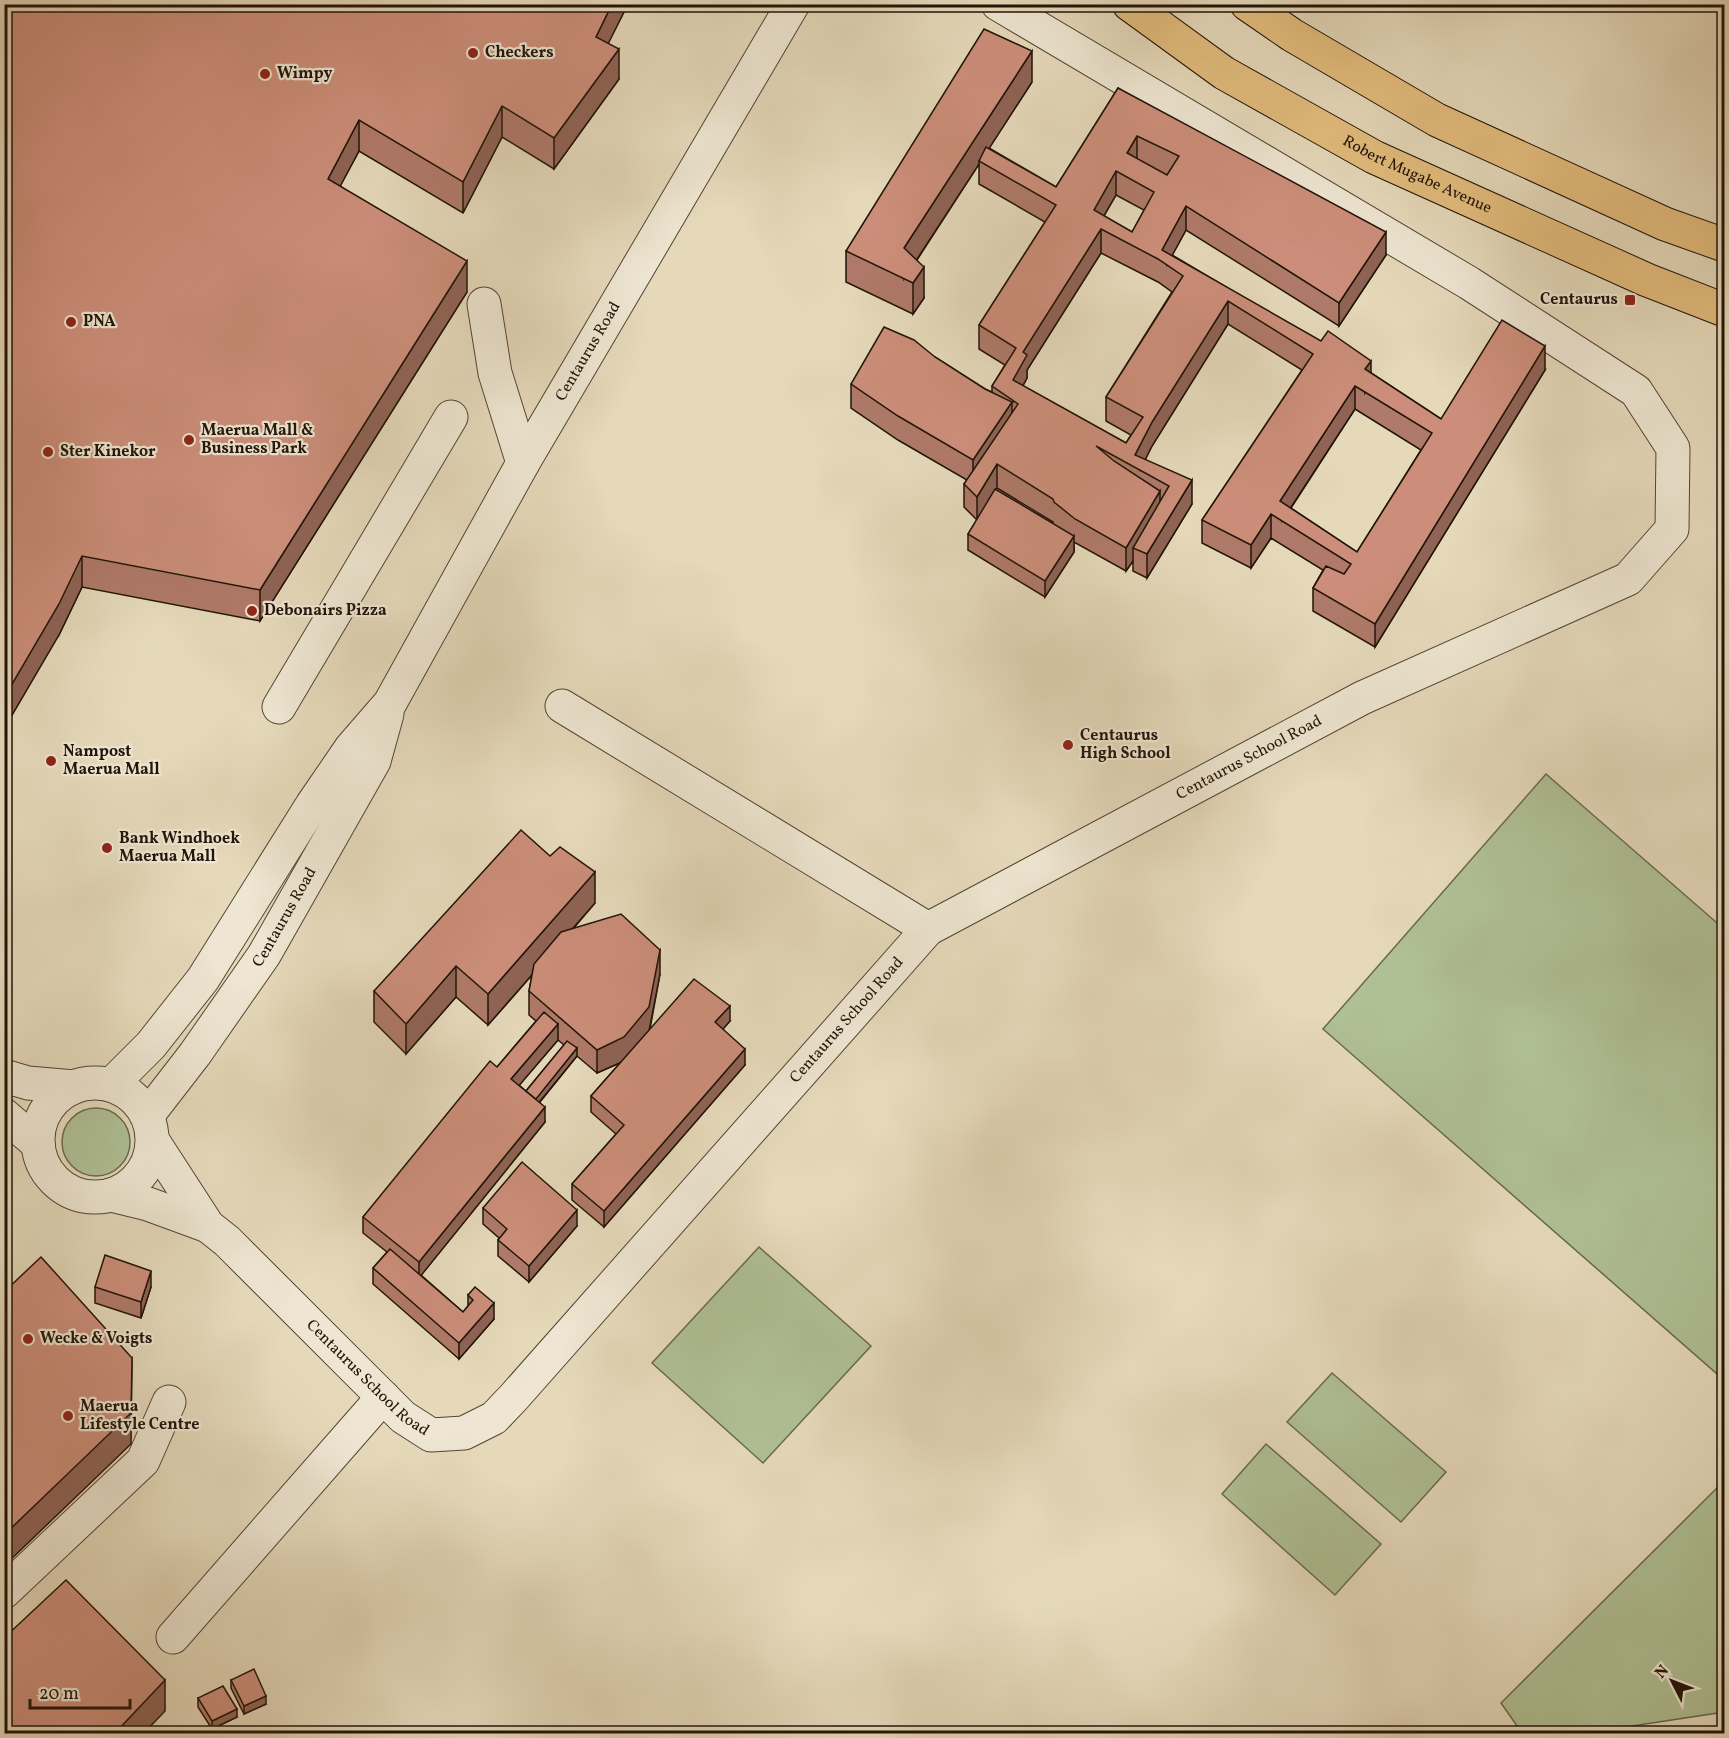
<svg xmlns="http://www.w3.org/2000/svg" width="1729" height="1738" viewBox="0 0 1729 1738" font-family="Vollkorn,serif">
<rect width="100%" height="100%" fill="#e5d9ba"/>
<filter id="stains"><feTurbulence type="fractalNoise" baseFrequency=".00333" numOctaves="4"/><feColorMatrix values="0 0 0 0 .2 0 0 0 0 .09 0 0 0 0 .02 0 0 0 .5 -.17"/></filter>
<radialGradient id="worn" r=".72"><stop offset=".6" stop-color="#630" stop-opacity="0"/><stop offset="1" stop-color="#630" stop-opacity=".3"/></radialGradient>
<!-- green -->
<g fill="#afc094" stroke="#686a4e" stroke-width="1.5">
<path d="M1546,774l178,155v451l-401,-351z"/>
<circle cx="96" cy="1142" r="34"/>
<path d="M759,1247l112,99 -108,117 -111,-100z"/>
<path d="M1332,1373l114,99 -45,50 -114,-100z"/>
<path d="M1266,1444l115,100 -46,51 -113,-101z"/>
<path d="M1724,1481v231l-138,21h-64l-21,-30z"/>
</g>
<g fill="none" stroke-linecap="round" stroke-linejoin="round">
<defs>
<g id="minor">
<path d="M484,304l11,69 28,90"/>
<path d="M562,706l366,223"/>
<path d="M279,707l172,-290"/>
<path d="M4,1076l24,7 46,4"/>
<circle cx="95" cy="1140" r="57"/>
<path id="s1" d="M111,1085l40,-40 52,-66 109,-174 39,-57 39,-45 133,-240 270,-459"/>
<path d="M4,1115l34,29"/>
<path id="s2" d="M147,1116l48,-62 69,-99 110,-194 13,-47"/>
<path id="s3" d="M153,1141l55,85 19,15 176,176 28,18 33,-2 30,-15 20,-21 414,-468 434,-231 266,-119 44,-50 1,-81 -37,-57 -167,-108 -471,-279"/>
<path d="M111,1195l37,9 60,22"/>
<path d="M4,1592l139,-131 26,-59"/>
<path d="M173,1637l210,-240"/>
</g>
<g id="major">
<path id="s4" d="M1129,4l95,69 150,84 273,123 77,30"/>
<path d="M1247,4l45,31 145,85 228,104 59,21"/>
</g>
</defs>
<!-- minor casing -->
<use href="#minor" stroke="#524534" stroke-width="35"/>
<!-- major casing -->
<use href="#major" stroke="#211408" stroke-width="35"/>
<!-- minor -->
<use href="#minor" stroke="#eee6d2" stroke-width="33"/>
<!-- major -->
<use href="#major" stroke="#e2bc7d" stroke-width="33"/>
</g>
<!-- wall -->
<g fill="#af7a69" stroke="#211408" stroke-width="1.5" fill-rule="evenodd">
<path d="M4,4h624l-20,39 11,36 -65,90 -52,-32 -39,76 -104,-62 -19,35 127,106 -207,329 -178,-34 -23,48z"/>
<path d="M1032,82l-43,66 67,39 62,-99 268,167 -47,71 -153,-96 -14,25 199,118 70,46 104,-49 -170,277 -62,-36v-23l10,-18 -52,-32 -20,30 -49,-25v-23l100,-150 -74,-46 -76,122 -7,14 47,44 -45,74 -14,-7v-10l-7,10 -52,-29v10l-29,45 -77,-47v-16l9,-14 -13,-13v-23l3,-4 -69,-40 -47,-32v-24l84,-27 50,32 7,3v-6l13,-21 -26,-16v-24l66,-103 -66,-38v-20l-62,96 7,38 -11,16 -67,-32v-31zM1116,195l28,15 -12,22 -28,-16zM1101,253l57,29 14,10 -66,105v24l25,14 -5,8 -103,-57 4,-8v-8zM1355,409l66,41 -64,102 -66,-44zM997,488l56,34v2l-57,-34z"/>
<path d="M595,903l-22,26 87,45 -10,55 80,-8 -7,8 22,36 -141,162 -32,-27v-16l44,-50 -25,-22v-16l29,-33 -23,10 -20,-17 -37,46 5,20 -124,153 42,37 5,-6v-11l26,24 -35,40 -86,-75v-16l14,-16 -24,-19v-16l134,-150 39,-46 -7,-6v-24l3,-16 -44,50 -32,-28 -50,57 -32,-32v-31zM558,1040l6,5 -38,46 -7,-6z"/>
<path d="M483,1208l94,18 -48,56 -31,-26v-16l1,-2 -16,-14z"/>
<path d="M95,1287h56l-10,31 -46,-15z"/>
<path d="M231,1680l35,24 -22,10 -13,-26z"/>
<path d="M198,1698l39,19 -25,12 -14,-22z"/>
</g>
<!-- shaded-wall -->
<g fill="#8f6355" stroke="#211408" stroke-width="1.5">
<path d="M612,4h16l-32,64v-31z"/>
<path d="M619,49v30l-65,90v-31z"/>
<path d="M1032,51v31l-51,79h-2v3l-75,115v-31z"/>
<path d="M502,106v31l-39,76v-31z"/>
<path d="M359,120v31l-31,58v-30z"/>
<path d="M1137,136v23l-10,-6z"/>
<path d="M1116,171v24l-22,38v-23z"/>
<path d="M1186,206v24l-19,35 -5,-15z"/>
<path d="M1101,229v24l-74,117v8l-13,23 -1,-21 10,-28z"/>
<path d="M1386,232v23l-47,71v-23z"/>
<path d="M467,261v31l-207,329v-31z"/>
<path d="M924,267v31l-11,16v-31z"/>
<path d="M1228,301v23l-76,122 -12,24 -5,-15 17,-33z"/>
<path d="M1545,346v24l-170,277v-23z"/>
<path d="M1371,361v24l-6,8v-24z"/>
<path d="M1355,386v23l-73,112 -2,-20z"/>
<path d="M1012,402v23l-39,58v-23z"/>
<path d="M997,464v24l-20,33v-24z"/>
<path d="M1192,480v24l-45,74v-24z"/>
<path d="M1160,491v24l-27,33v13l-7,10v-23z"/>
<path d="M1271,514v24l-20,30v-23z"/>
<path d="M1074,536v16l-29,45v-16z"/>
<path d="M82,556v31l-23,48 -55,94v-31z"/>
<path d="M595,872v31l-107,122v-31z"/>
<path d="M660,950v24l-11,57 -25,30 -27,12v-23z"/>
<path d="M456,966v31l-50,57v-30z"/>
<path d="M730,1006v15l-15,17v-16z"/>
<path d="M558,1024v16l-47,55v-16z"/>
<path d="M577,1048v8l-45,55v-8z"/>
<path d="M745,1049v16l-141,162v-16z"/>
<path d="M545,1107v15l-126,156v-16z"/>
<path d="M577,1210v16l-48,56v-16z"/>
<path d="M151,1271v16l-10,31v-16z"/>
<path d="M494,1303v16l-35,40v-16z"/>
<path d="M132,1358l-1,86 -127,122v-31z"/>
<path d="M165,1680v31l-22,23h-29z"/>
<path d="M266,1696v8l-22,10v-8z"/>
<path d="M237,1709v8l-25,12v-8z"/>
</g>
<!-- building -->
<g fill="#cc8e7a" stroke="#211408" stroke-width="1.5" fill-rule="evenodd">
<path d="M4,4h608l-16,33 23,12 -65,89 -52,-32 -39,76 -104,-62 -31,59 139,82 -207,329 -178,-34 -23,48 -55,94z"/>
<path d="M984,29l48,22 -128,197 20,19 -11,16 -67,-32z"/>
<path d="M1118,88l268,144 -47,71 -153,-97 -24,44 159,91 7,-10 43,30 -6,8 76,50 61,-99 43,26 -170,278 -62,-36 13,-22 18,8 7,-10 -80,-50 -20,31 -49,-25 111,-166 -85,-53 -76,121 -17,33 57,25 -45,74 -14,-6 36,-62 -73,-40 18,15 46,30 -34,57 -51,-29 -21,-17 -1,-3 -56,-35 -20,33 -13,-13 54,-80 -26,-18 24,-38 -37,-23 77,-120 -77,-44 7,-14 70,40zM1137,136l42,20 -12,19 -40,-22zM1116,171l38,21 -22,40 -38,-22zM1101,229l57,30 25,17 -77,121 37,20 -17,26 -113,-63 14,-25 -4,-3zM1355,386l77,47 -75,119 -77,-51z"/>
<path d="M884,327l30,13 21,17 50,32 27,13 -39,58 -75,-44 -47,-32z"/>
<path d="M995,489l79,47 -29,45 -77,-47z"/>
<path d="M521,830l29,26 10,-9 35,25 -107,122 -32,-28 -50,58 -32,-33z"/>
<path d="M621,914l39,36 -11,57 -25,30 -27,13 -68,-59 5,-27 27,-32z"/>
<path d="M694,979l36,27 -15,16 30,27 -141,162 -32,-27 52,-59 -33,-29z"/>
<path d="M544,1012l14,12 -47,55 34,28 -126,155 -56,-45 127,-156 7,6z"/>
<path d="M567,1041l10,7 -41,51 -10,-8z"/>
<path d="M522,1162l55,48 -48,56 -31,-26 9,-11 -24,-21z"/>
<path d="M390,1249l73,63 10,-12 -5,-5 7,-8 19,16 -35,40 -86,-75z"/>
<path d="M105,1255l46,16 -10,31 -46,-15z"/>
<path d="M41,1257l91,101 -1,55 -127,122v-243z"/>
<path d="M66,1580l99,100 -51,54h-110v-96z"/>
<path d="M254,1669l12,27 -22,10 -13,-26z"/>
<path d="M223,1686l14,23 -25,12 -14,-23z"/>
</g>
<!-- markers -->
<g fill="#8f2418" stroke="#eee6d2" stroke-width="2">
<circle cx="473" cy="53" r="6"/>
<circle cx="265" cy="74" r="6"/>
<rect x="1624" y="294" width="12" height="12" rx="3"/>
<circle cx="71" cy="322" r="6"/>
<circle cx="189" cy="440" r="6"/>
<circle cx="48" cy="452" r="6"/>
<circle cx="252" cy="611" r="6"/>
<circle cx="1068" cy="745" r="6"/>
<circle cx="51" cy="761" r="6"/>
<circle cx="107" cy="848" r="6"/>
<circle cx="28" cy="1339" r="6"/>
<circle cx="68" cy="1416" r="6"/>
</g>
<g text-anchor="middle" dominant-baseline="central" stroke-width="4.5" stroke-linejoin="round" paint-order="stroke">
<!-- poi labels -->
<g font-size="16" font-weight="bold" fill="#211408" stroke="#eee6d2" text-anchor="start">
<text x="485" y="53">Checkers</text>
<text x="277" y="74">Wimpy</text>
<text x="1618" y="300" text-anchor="end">Centaurus</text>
<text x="83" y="322">PNA</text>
<text x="201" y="431">Maerua Mall &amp;<tspan x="201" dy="18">Business Park</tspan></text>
<text x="60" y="452">Ster Kinekor</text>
<text x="264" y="611">Debonairs Pizza</text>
<text x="1080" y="736">Centaurus<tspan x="1080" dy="18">High School</tspan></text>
<text x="63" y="752">Nampost<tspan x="63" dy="18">Maerua Mall</tspan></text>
<text x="119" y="839">Bank Windhoek<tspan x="119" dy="18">Maerua Mall</tspan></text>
<text x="40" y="1339">Wecke &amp; Voigts</text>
<text x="80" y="1407">Maerua<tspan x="80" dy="18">Lifestyle Centre</tspan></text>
</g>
<!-- street labels -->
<g font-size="16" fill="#211408" stroke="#eee6d2">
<text stroke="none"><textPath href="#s4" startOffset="336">Robert Mugabe Avenue</textPath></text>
<text stroke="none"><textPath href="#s1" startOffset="878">Centaurus Road</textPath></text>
<text stroke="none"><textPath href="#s3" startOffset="1492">Centaurus School Road</textPath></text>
<text stroke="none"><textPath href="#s2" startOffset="242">Centaurus Road</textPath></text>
<text stroke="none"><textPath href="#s3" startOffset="1006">Centaurus School Road</textPath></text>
<text stroke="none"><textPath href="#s3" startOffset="322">Centaurus School Road</textPath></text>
</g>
</g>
<!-- margin -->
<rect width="1729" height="1738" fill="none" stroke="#e5d9ba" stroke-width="24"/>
<rect x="6" y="6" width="1717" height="1726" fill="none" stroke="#211408" stroke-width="3"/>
<rect x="12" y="12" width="1705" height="1714" fill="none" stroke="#211408" stroke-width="1.5"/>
<!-- north arrow -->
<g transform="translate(1672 1681) rotate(312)" stroke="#eee6d2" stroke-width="4.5" paint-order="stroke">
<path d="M0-4.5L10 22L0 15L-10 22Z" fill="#211408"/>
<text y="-9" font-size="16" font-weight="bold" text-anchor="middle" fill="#211408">N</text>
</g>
<!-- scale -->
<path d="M30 1699v9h100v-9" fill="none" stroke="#211408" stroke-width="3"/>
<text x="39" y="1699" font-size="18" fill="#211408" stroke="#eee6d2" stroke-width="4.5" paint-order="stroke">20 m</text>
<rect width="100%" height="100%" filter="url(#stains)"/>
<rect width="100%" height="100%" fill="url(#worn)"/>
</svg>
